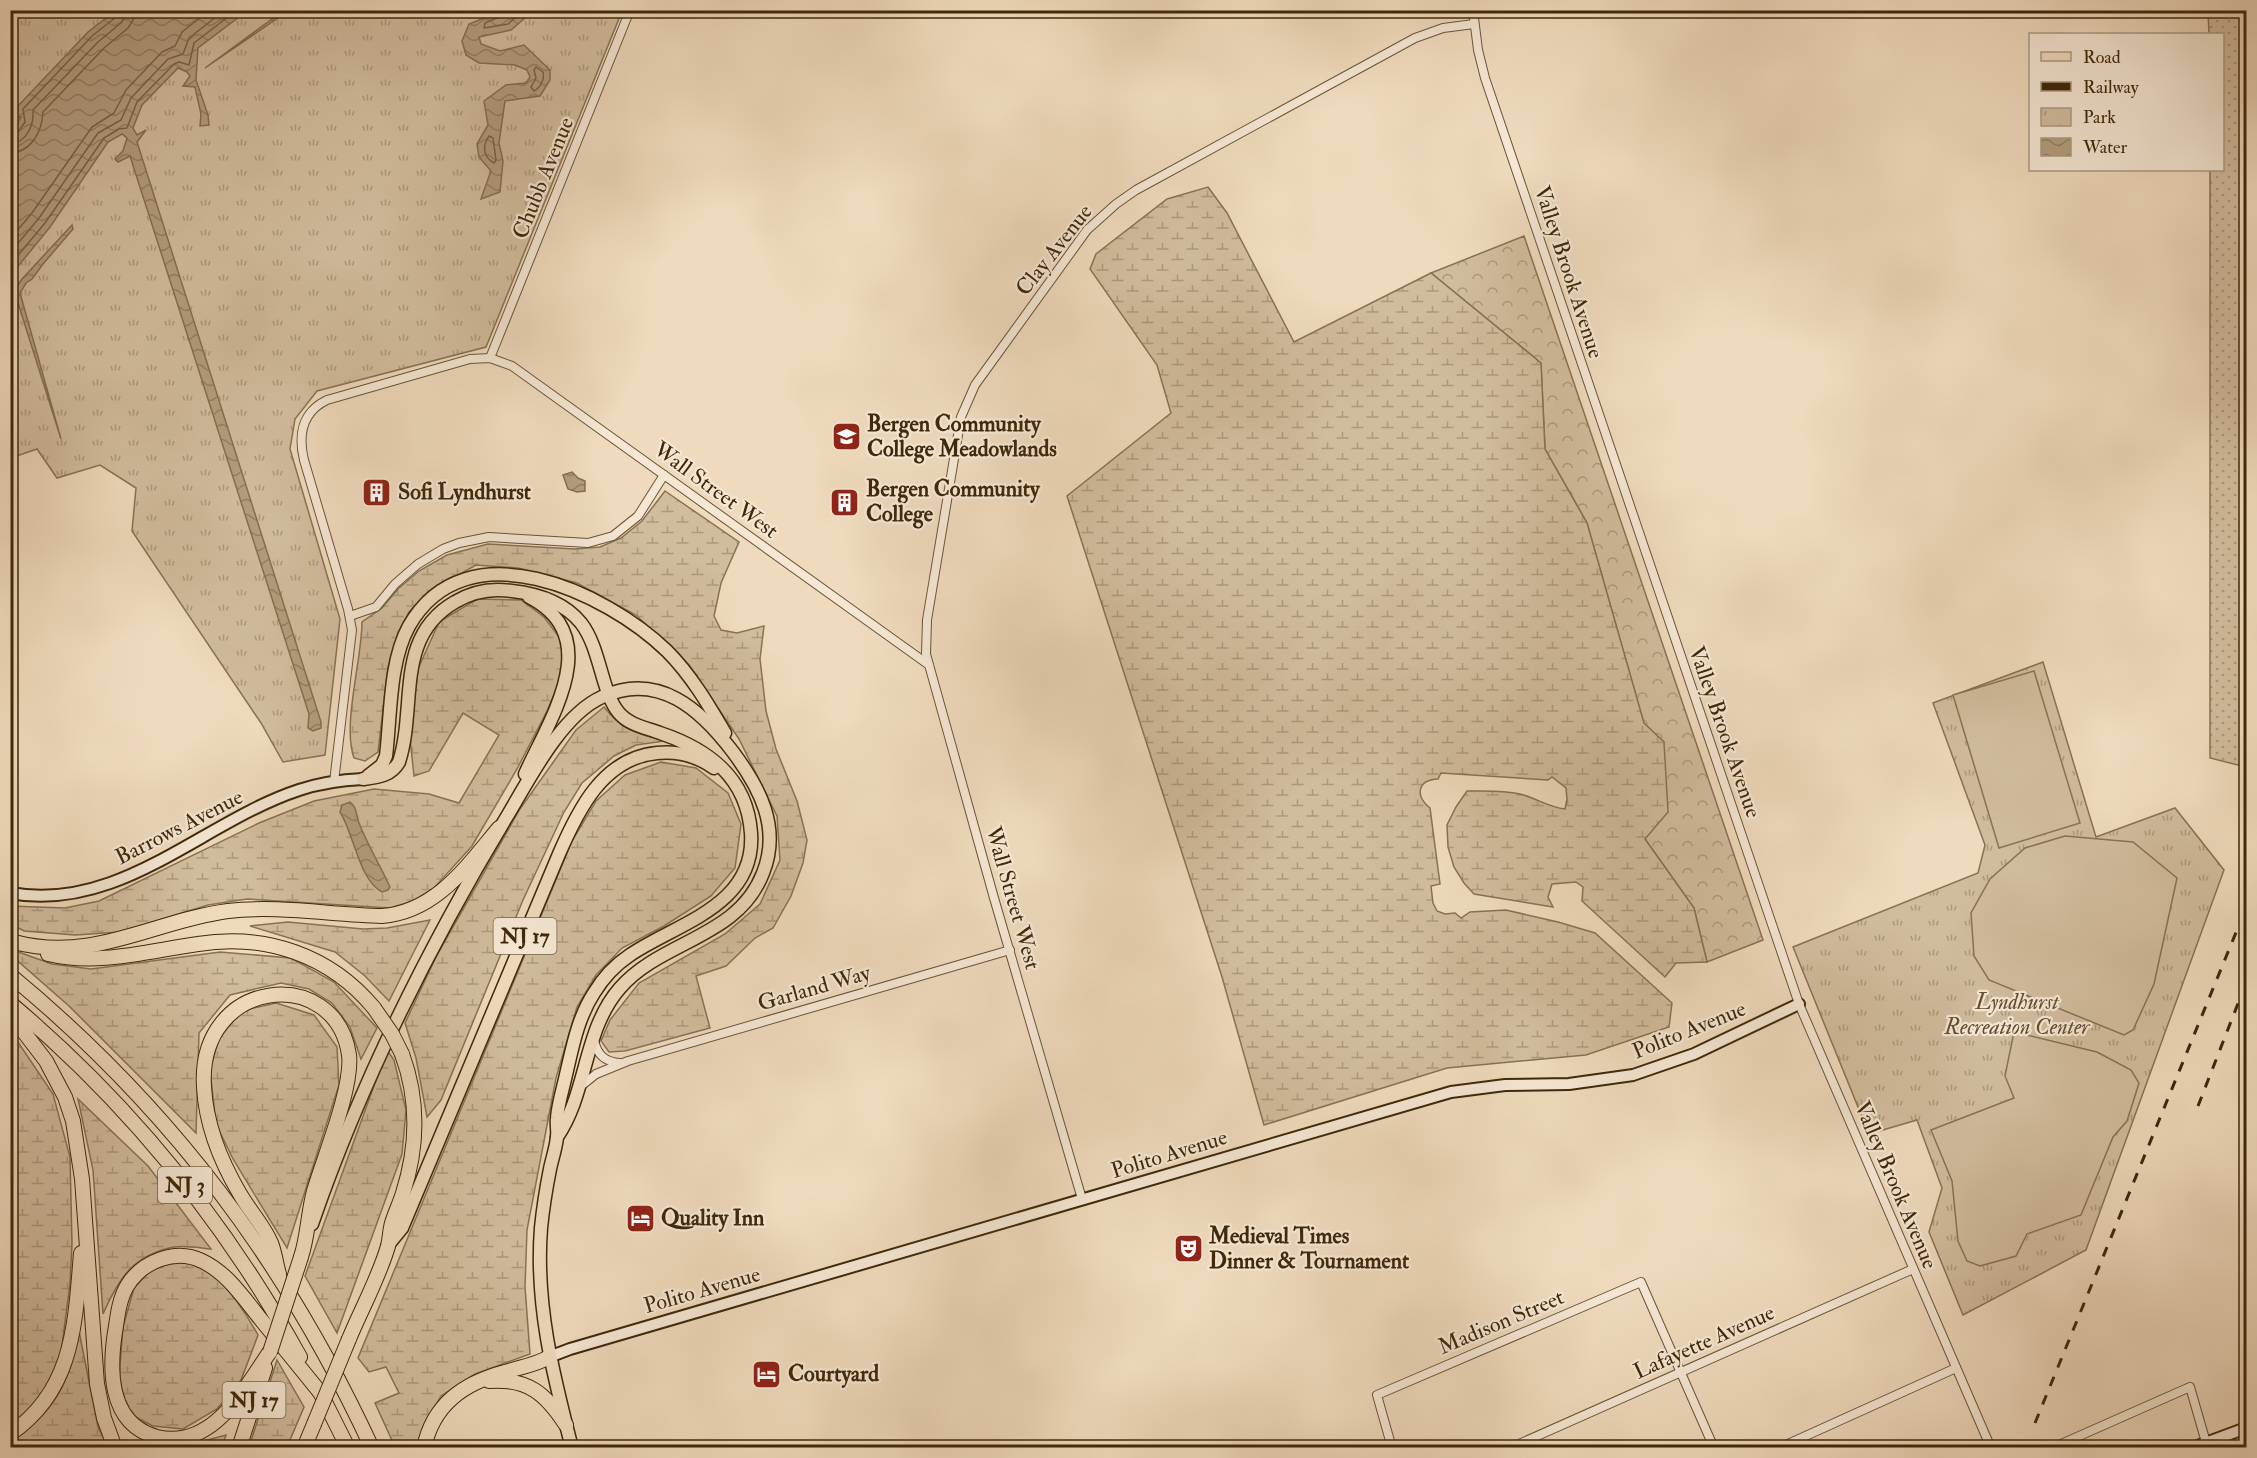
<svg xmlns="http://www.w3.org/2000/svg" width="2257" height="1458" viewBox="0 0 2257 1458" font-family="'IM FELL Double Pica',serif">
<defs>
<pattern id="grass-dots" width="8" height="8" patternUnits="userSpaceOnUse" patternTransform="scale(1.5)"><rect width="8" height="8" fill="#d1bc9e"/><path d="M2 2h.1M6 6h.1" fill="none" stroke="#ab997f" stroke-width="1.8" stroke-linecap="round"/></pattern>
<pattern id="forest-crowns" width="20" height="18" patternUnits="userSpaceOnUse" patternTransform="scale(1.5)"><rect width="20" height="18" fill="#d1bc9e"/><path d="M2 6a3 3 0 1 1 6 0M12 15a3 3 0 1 1 6 0" fill="none" stroke="#ab997f"/></pattern>
<pattern id="wetland-marsh" width="20" height="14" patternUnits="userSpaceOnUse" patternTransform="scale(1.5)"><rect width="20" height="14" fill="#d1bc9e"/><path d="M1 5h8M5 5V1M11 12h8M15 12V8" fill="none" stroke="#ab997f"/></pattern>
<pattern id="park-tufts" width="24" height="20" patternUnits="userSpaceOnUse" patternTransform="scale(1.5)"><rect width="24" height="20" fill="#d1bc9e"/><path d="M3 7l-1-3M5 7V3M7 7l1-3M15 17l-1-3M17 17v-4M19 17l1-3" fill="none" stroke="#ab997f"/></pattern>
<pattern id="water-waves" width="16" height="10" patternUnits="userSpaceOnUse" patternTransform="scale(1.5)"><rect width="16" height="10" fill="#b39d7f"/><path d="M0 5q4-4 8 0t8 0" fill="none" stroke="#938066"/></pattern>
</defs>
<rect width="100%" height="100%" fill="#efdabd"/>
<filter id="stains"><feTurbulence type="fractalNoise" baseFrequency=".00333" numOctaves="4"/><feColorMatrix values="0 0 0 0 .2 0 0 0 0 .09 0 0 0 0 .02 0 0 0 .5 -.17"/></filter>
<radialGradient id="worn" r=".72"><stop offset=".6" stop-color="#630" stop-opacity="0"/><stop offset="1" stop-color="#630" stop-opacity=".3"/></radialGradient>
<!-- grass -->
<path fill="url(#grass-dots)" stroke="#887253" stroke-width="1.5" d="M2208,11h38v756l-36,-9v-588h12v-136h-13z"/>
<!-- forest -->
<path fill="url(#forest-crowns)" stroke="#887253" stroke-width="1.5" d="M1524,236l239,704 -56,22 -13,-54 -49,-69 19,-97 -20,-18 -57,-201 -42,-74 -4,-86 -110,-90z"/>
<!-- wetland -->
<g fill="url(#wetland-marsh)" stroke="#887253" stroke-width="1.5">
<path d="M1208,187l19,26 67,129 137,-69 110,90 4,86 42,74 57,200 20,19 4,70 -23,27 49,69 13,54 -31,1 -11,14 -83,-76 1,-14 -7,-5 -24,2 -4,13 5,10 -79,-13 -10,-11 -10,-16 -6,-20 -1,-22 9,-18 11,-16c18,0 36,-1 53,3 16,4 28,13 45,15l2,-10 -1,-11 -14,-11 -4,3 -107,-7 -3,6c-21,1 -23,17 -8,29l10,76 -9,2 2,17 4,8 8,3 10,-1 6,5 9,-6 36,-2 52,12 37,11 77,70 -3,24 -83,28 -139,13 -183,57 -42,-148 -155,-481 104,-83 -14,-48 -67,-96 6,-15 71,-55z"/>
<path d="M665,491l74,51 -18,41 -7,33 7,14 16,3 27,-7 -4,33 6,52 10,38 21,52 10,39 -4,23 -12,33 -18,32 -18,10 -29,28 -30,10 14,52 -85,23 -16,1 -8,-11 9,-21 29,-37 86,-49 35,-30 20,-44 -3,-44 -38,-77 -50,-74 -53,-50 -59,-32 -59,-15 -42,-3 -45,25 -22,22 -10,19 -11,36 -10,85 -13,9 -11,-3c-12,-33 8,-98 8,-136l20,-14 16,-19 21,-18 28,-16 41,-11 87,5 25,-2 21,-9 21,-17z"/>
<path d="M477,599l44,1 23,17 18,24 1,33 -16,37 -30,58 -45,77 -38,42 -21,13 -23,7 -143,-9 -39,6 -88,27 -45,3 -51,-4 -13,-7 -1,-18 55,2 34,-7 160,-78 55,-22 60,-12 55,5 30,9 40,-68 -36,-22 -34,58 -15,5 -4,-38 8,-69 21,-47z"/>
<path d="M604,707c20,25 31,25 60,34l-28,4 -22,11 -32,27 -18,29 -41,88 -82,200 -14,17 -11,-59 -11,-35 31,-66 84,-148 56,-79z"/>
<path d="M661,762l35,6 32,25 13,31 -6,44 -24,28 -47,30 -42,22 -26,27 -19,32 -21,71 -29,152 -2,57 5,67 -55,20 -34,22 -18,32 -5,20 -23,-1 -20,-44 24,-10 -13,-26 -17,5 -11,-14 214,-517 24,-40 29,-26z"/>
<path d="M430,920l-41,81 -24,-25 -30,-24 -85,-26 38,-4 75,7 24,-1z"/>
<path d="M10,949l42,15 39,5 129,-17 71,6 43,24 43,46 -16,31 -11,-32 -18,-24 -23,-14 -28,-6 -51,12 -31,38 -3,100 -127,-127 -58,-51z"/>
<path d="M276,1003l38,12 23,32 2,38 -52,163 -54,-89 -17,-35 -6,-54 9,-31 22,-28z"/>
<path d="M10,1035l8,7 35,52 17,63 2,87 -2,40 -9,69 -17,39 -12,15 -21,18z"/>
<path d="M387,1050l7,10 12,50 -4,44 -65,179 -32,-57z"/>
<path d="M78,1099l70,67 63,83c-11,-1 -26,-4 -37,-2 -41,8 -55,31 -71,67l-10,-144z"/>
<path d="M179,1262c9,1 20,2 27,7 19,11 42,48 52,66l-17,45 -24,29 -34,20 -30,-3 -20,-10 -9,-15 -5,-23 4,-51 11,-39 16,-17 10,-5z"/>
<path d="M79,1331l19,96 10,20h-44l-18,-3 -12,3 -23,1v-7c43,-28 60,-60 68,-110z"/>
<path d="M277,1360l27,47 -17,40h-38z"/>
<path d="M226,1435l-4,12h-42z"/>
<path d="M124,1440l40,7h-37z"/>
</g>
<!-- park -->
<g fill="url(#park-tufts)" stroke="#887253" stroke-width="1.5">
<path d="M10,11h612l-136,336 -169,44 -22,28 -5,30 50,170 -15,136 -42,7 -22,-39 -129,-192 4,-43 -36,-23 -43,13 -20,-29 -26,9z"/>
<path d="M2043,662l53,175 79,-29 49,62 -138,380 -123,65 -34,-83 13,-44 -25,-68 -48,14 -76,-187 185,-74 7,-28 -52,-142z"/>
</g>
<!-- garden -->
<g fill="#d1bc9e" stroke="#887253" stroke-width="1.5">
<path d="M2034,671l46,152 -81,25 -46,-153z"/>
<path d="M2065,836l68,6 44,36 -23,106 -21,46 -9,5 -135,-55 -15,-24 -3,-43 19,-34 35,-31z"/>
<path d="M2014,1032l83,20 34,18 8,13 -12,38 -14,16 -32,78 -54,19 -11,22 -36,10 -13,-5 -9,-20 -6,-60 -21,-51 83,-32 -9,-22z"/>
</g>
<!-- water -->
<g fill="url(#water-waves)" stroke="#856e4f" stroke-width="1.5">
<path d="M504,10l29,1 -22,19 -32,7 2,7 19,7 24,-6 26,25v10l-10,16 -35,5 -6,42 4,18 -3,31 -19,7 10,-28 -12,-14 -2,-13 11,-19 -4,-24 22,-16 20,-2 4,-6 -3,-7 -12,-5 -36,-2 -13,-8 -4,-14 7,-17z"/>
<path d="M115,11h132l-49,37 -2,32 12,35 1,10 -9,1 1,-12 -6,-27 -12,-1 7,-10 -3,-4 -9,-4 -36,37 -9,23 4,7 9,-5 -9,12 184,580v6l-8,3 -5,-3 1,-14 -179,-558 -12,6 -3,-3 8,-8 4,-13 -5,-4 -14,8 -58,85 -39,48v-141l10,-17 -10,1v-8l7,-4 70,-74z"/>
<path d="M283,11h5l-83,57z"/>
<path d="M72,225l1,4 -30,35 -11,15 -6,4 -6,10 41,146 -43,-136 -7,3v-10l11,-17z"/>
<path d="M572,472l6,6 7,3v10l-8,1 -9,-3 -5,-14z"/>
<path d="M350,802c7,5 6,13 9,21 9,23 21,42 31,64l-2,3 -6,2c-23,-12 -28,-58 -42,-80l2,-7z"/>
</g>
<g fill="none" stroke-linecap="round" stroke-linejoin="round">
<!-- shore -->
<g stroke="#796244" stroke-width="1.5">
<path d="M501,10l-2,7 -14,6 -1,5 24,-4 16,-14"/>
<path d="M536,67l7,5c2,7 -3,16 -9,19l-3,-4 5,-9 -2,-8z"/>
<path d="M10,136l7,-2 8,-12 -2,-13 69,-73 24,-19 2,-7"/>
<path d="M489,136l4,2 3,22 -2,3c-11,-6 -12,-17 -5,-27z"/>
<path d="M10,144c18,-2 24,-20 23,-34l65,-68 24,-20 4,-12"/>
<path d="M10,153c22,-1 32,-22 33,-41l61,-64 24,-20 5,-8 2,-10"/>
<path d="M10,239l22,-26 60,-86 22,-14 12,-23 36,-38 13,-6 7,-14 28,-22"/>
<path d="M10,253l29,-35 59,-85 23,-13 10,-22 37,-39 15,-5 6,-16 36,-28"/>
<path d="M10,265l35,-42 59,-85 15,-9 8,-1 10,-26 37,-38 5,-2 10,3 5,-22 43,-33"/>
</g>
<defs>
<g id="street">
<path d="M1473,10l5,40 7,28 314,926 192,444"/>
<path d="M490,358l140,-348"/>
<path d="M350,616l26,-9 19,-23 23,-20 25,-15 16,-6 30,-6 99,6 25,-7 25,-20 26,-41"/>
<path d="M334,782l18,-152 -4,-21 -44,-149c-6,-25 -2,-48 23,-60l143,-41 20,-1 22,8 417,299"/>
<path d="M594,1040c3,15 11,22 26,23"/>
<path d="M581,1086l15,-12 32,-13 382,-111"/>
<path d="M1082,1199l-88,-301 -68,-244 1,-34 34,-203 14,-32 112,-155 29,-26 20,-14 279,-152 28,-10 31,-4"/>
<path d="M1392,1448l-15,-53 264,-113 73,166"/>
<path d="M1510,1448l403,-179"/>
<path d="M1779,1448l177,-80"/>
<path d="M2052,1448l138,-61 17,59"/>
</g>
<g id="secondary">
<path d="M10,893c110,20 192,-71 289,-103 21,-7 42,-10 64,-11"/>
<path d="M549,1357l21,-8 881,-257 54,-7 64,-1 64,-9 61,-21 105,-50"/>
<path d="M2192,1448l54,-20"/>
</g>
<g id="primary">
<path d="M525,774c24,-54 82,-137 4,-177"/>
<path d="M368,776l14,-11 4,-9c5,-41 3,-94 23,-130 57,-100 197,-34 258,25 24,24 41,53 58,82"/>
<path d="M363,779c15,-2 28,-3 36,-17 18,-56 -5,-125 56,-160 18,-11 37,-14 57,-11 26,3 52,11 69,32 20,26 20,69 38,90 10,12 28,15 41,20 48,16 87,44 91,100 5,73 -74,90 -121,122 -15,10 -27,23 -36,38 -17,26 -22,57 -29,86 -3,13 -7,26 -8,39 -1,6 1,13 0,19 -1,11 -5,22 -7,32 -4,20 -7,39 -9,59 -6,76 12,146 31,220"/>
<path d="M312,1224c50,-145 118,-280 197,-411 22,-37 53,-98 93,-116 57,-26 99,13 131,55 27,36 48,76 30,121 -25,65 -101,67 -143,115 -37,42 -32,104 -63,149"/>
<path d="M388,1245l14,-17 157,-374c19,-44 44,-96 98,-101 20,-2 40,3 57,15"/>
</g>
<g id="highway">
<path d="M14,942c79,21 139,-21 214,-31 50,-6 104,4 154,5 54,-4 85,-50 117,-88"/>
<path d="M48,954c50,12 100,-3 150,-10 67,-11 132,11 176,64"/>
<path d="M10,975c160,132 275,285 362,473"/>
<path d="M10,1003c118,99 216,220 290,354"/>
<path d="M10,1014l36,47 19,36 8,24 9,58 15,205 7,34 11,30"/>
<path d="M279,1274c-3,-10 -4,-21 -8,-31 -7,-17 -22,-33 -31,-49 -19,-32 -34,-70 -36,-107 -7,-110 132,-123 145,-32 4,32 -25,102 -35,136 -6,22 -6,45 -13,66"/>
<path d="M349,1339c12,-29 31,-64 39,-93 2,-8 2,-16 4,-23 3,-10 8,-20 11,-30 15,-47 16,-93 -1,-139"/>
<path d="M269,1353c-26,38 -57,97 -112,84 -50,-13 -48,-71 -41,-111 2,-14 4,-28 11,-40 15,-25 49,-38 75,-25 26,12 43,39 61,61 20,25 40,49 60,74"/>
<path d="M489,1381c39,-3 57,13 77,44"/>
<path d="M320,1392l28,56"/>
<path d="M10,1434c64,-44 65,-110 71,-181"/>
<path d="M239,1448l26,-80"/>
<path d="M304,1448l10,-24"/>
<path d="M424,1448c9,-44 40,-65 81,-76 15,-5 31,-7 44,-15"/>
</g>
</defs>
<!-- street casing -->
<use href="#street" stroke="#6b5435" stroke-width="10"/>
<!-- secondary casing -->
<use href="#secondary" stroke="#3f2808" stroke-width="14"/>
<!-- primary casing -->
<use href="#primary" stroke="#3f2808" stroke-width="15"/>
<!-- highway casing -->
<use href="#highway" stroke="#3f2808" stroke-width="16"/>
<!-- street -->
<use href="#street" stroke="#f5e7d4" stroke-width="8"/>
<!-- secondary -->
<use href="#secondary" stroke="#f5e7d4" stroke-width="10"/>
<!-- primary -->
<use href="#primary" stroke="#efdabd" stroke-width="12"/>
<!-- highway -->
<use href="#highway" stroke="#efdabd" stroke-width="14"/>
<!-- rail -->
<g stroke="#3f2808" stroke-width="3" stroke-dasharray="10 10" stroke-linecap="butt">
<path d="M2198,1106l48,-123"/>
<path d="M2035,1423l211,-515"/>
</g>
<defs>
<g id="highway-bridge">
<path d="M374,1008l18,26 10,20"/>
<path d="M270,1352l31,-95"/>
<path d="M314,1424l35,-85"/>
</g>
</defs>
<!-- highway-bridge casing -->
<use href="#highway-bridge" stroke="#3f2808" stroke-width="16" stroke-linecap="butt"/>
<!-- highway-bridge -->
<use href="#highway-bridge" stroke="#efdabd" stroke-width="14"/>
</g>
<!-- icons -->
<defs>
<symbol id="university-square" viewBox="-11 -11 22 22"><rect x="-9" y="-9" width="18" height="18" rx="4" fill="#8f2418" stroke="#f5e7d4"/><path d="M0-5L7-2L0 1L-7-2ZM-4 1L0 2.5L4 1V4Q0 6-4 4Z" fill="#fff"/></symbol>
<symbol id="building-square" viewBox="-11 -11 22 22"><rect x="-9" y="-9" width="18" height="18" rx="4" fill="#8f2418" stroke="#f5e7d4"/><path d="M-4-6H4V6H1V3H-1V6H-4ZM-2.5-4.3h1.7v1.8h-1.7ZM.8-4.3h1.7v1.8H.8ZM-2.5-1h1.7V.8h-1.7ZM.8-1h1.7V.8H.8Z" fill="#fff"/></symbol>
<symbol id="hotel-square" viewBox="-11 -11 22 22"><rect x="-9" y="-9" width="18" height="18" rx="4" fill="#8f2418" stroke="#f5e7d4"/><path d="M-6-4.5h1.5V1H6V5H4.5V3h-9V5H-6ZM-4 0a1.8 1.8 0 1 1 3.6 0ZM.5 0V-2.5h3Q6-2.5 6 0Z" fill="#fff"/></symbol>
<symbol id="theatre-square" viewBox="-11 -11 22 22"><rect x="-9" y="-9" width="18" height="18" rx="4" fill="#8f2418" stroke="#f5e7d4"/><path d="M-5-5.5Q0-4 5-5.5V0Q5 5 0 6Q-5 5-5 0ZM-3.3-2.5H-1v1.5H-3.3ZM1-2.5H3.3v1.5H1ZM-2.8 1Q0 5.5 2.8 1Z" fill="#fff"/></symbol>
</defs>
<g fill-rule="evenodd">
<use href="#university-square" x="830" y="420" width="33" height="33"/>
<use href="#building-square" x="360" y="476" width="33" height="33"/>
<use href="#building-square" x="828" y="486" width="33" height="33"/>
<use href="#hotel-square" x="624" y="1202" width="33" height="33"/>
<use href="#theatre-square" x="1172" y="1232" width="33" height="33"/>
<use href="#hotel-square" x="750" y="1358" width="33" height="33"/>
</g>
<g text-anchor="middle" dominant-baseline="central" stroke-width="4.5" stroke-linejoin="round" paint-order="stroke">
<!-- shield labels -->
<g fill="#f5e7d4" stroke="#766145" stroke-width="1.5">
<rect x="493.5" y="918" width="63" height="36" rx="4.5"/>
<rect x="158" y="1167" width="54" height="36" rx="4.5"/>
<rect x="222.5" y="1382" width="63" height="36" rx="4.5"/>
</g>
<g font-size="21" font-weight="bold" fill="#3f2808">
<text x="525" y="936">NJ 17</text>
<text x="185" y="1185">NJ 3</text>
<text x="254" y="1400">NJ 17</text>
</g>
<!-- street labels -->
<g font-size="22" fill="#3f2808" stroke="#f5e7d4">
<text transform="translate(543 178) rotate(-68)">Chubb Avenue</text>
<text transform="translate(1054 250) rotate(-52)">Clay Avenue</text>
<text transform="translate(1569 272) rotate(72)">Valley Brook Avenue</text>
<text transform="translate(716 490) rotate(36)">Wall Street West</text>
<text transform="translate(1725 732) rotate(71)">Valley Brook Avenue</text>
<text transform="translate(179 827) rotate(-27)">Barrows Avenue</text>
<text transform="translate(1013 898) rotate(74)">Wall Street West</text>
<text transform="translate(814 988) rotate(-16)">Garland Way</text>
<text transform="translate(1689 1030) rotate(-22)">Polito Avenue</text>
<text transform="translate(1169 1154) rotate(-17)">Polito Avenue</text>
<text transform="translate(1896 1185) rotate(67)">Valley Brook Avenue</text>
<text transform="translate(702 1290) rotate(-16)">Polito Avenue</text>
<text transform="translate(1501 1322) rotate(-23)">Madison Street</text>
<text transform="translate(1704 1342) rotate(-24)">Lafayette Avenue</text>
</g>
<!-- poi labels -->
<g font-size="22" font-weight="bold" fill="#3f2808" stroke="#f5e7d4" text-anchor="start">
<text x="867" y="424">Bergen Community<tspan x="867" dy="25">College Meadowlands</tspan></text>
<text x="866" y="489">Bergen Community<tspan x="866" dy="25">College</tspan></text>
<text x="398" y="492">Sofi Lyndhurst</text>
<text x="661" y="1218">Quality Inn</text>
<text x="1209" y="1236">Medieval Times<tspan x="1209" dy="25">Dinner &amp; Tournament</tspan></text>
<text x="788" y="1374">Courtyard</text>
</g>
<!-- park labels -->
<g font-size="22" font-style="italic" fill="#644d2e" stroke="#f5e7d4">
<text x="2017" y="1002">Lyndhurst<tspan x="2017" dy="25">Recreation Center</tspan></text>
</g>
</g>
<!-- margin -->
<rect width="2257" height="1458" fill="none" stroke="#efdabd" stroke-width="36"/>
<rect x="12" y="12" width="2233" height="1434" fill="none" stroke="#3f2808" stroke-width="3"/>
<rect x="18" y="18" width="2221" height="1422" fill="none" stroke="#3f2808" stroke-width="1.5"/>
<!-- legend -->
<rect x="2029" y="33" width="195" height="138" fill="#f5e7d4" stroke="#ac9b82" stroke-width="1.5"/>
<rect x="2041" y="52" width="30" height="9" fill="#efdabd" stroke="#ac9b82" stroke-width="1.5"/>
<text x="2083" y="63" font-size="18" fill="#3f2808">Road</text>
<rect x="2041" y="82" width="30" height="9" fill="#3f2808" stroke="#ac9b82" stroke-width="1.5"/>
<text x="2083" y="93" font-size="18" fill="#3f2808">Railway</text>
<rect x="2041" y="108" width="30" height="18" fill="url(#park-tufts)" stroke="#ac9b82" stroke-width="1.5"/>
<text x="2083" y="123" font-size="18" fill="#3f2808">Park</text>
<rect x="2041" y="138" width="30" height="18" fill="url(#water-waves)" stroke="#ac9b82" stroke-width="1.5"/>
<text x="2083" y="153" font-size="18" fill="#3f2808">Water</text>
<rect width="100%" height="100%" filter="url(#stains)"/>
<rect width="100%" height="100%" fill="url(#worn)"/>
</svg>
